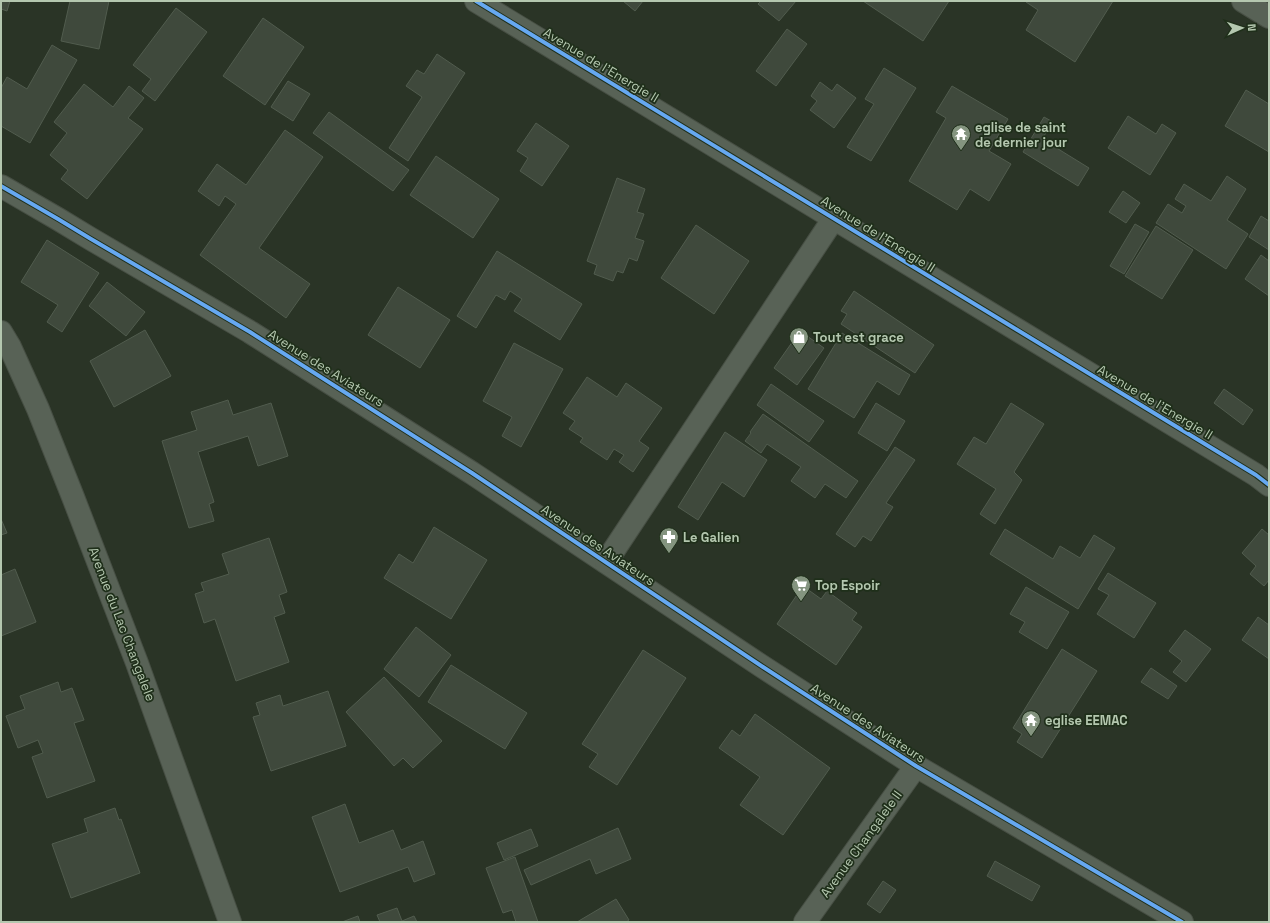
<svg xmlns="http://www.w3.org/2000/svg" width="1270" height="923" viewBox="0 0 1270 923" font-family="'Space Grotesk',sans-serif">
<rect width="100%" height="100%" fill="#2a3426"/>
<!-- building -->
<g fill="#3f493c" stroke="#515c4e">
<path d="M1,1h9l-3,10 -6,-2z"/>
<path d="M70,1h39l-10,48 -38,-8z"/>
<path d="M623,1h20l-8,10z"/>
<path d="M761,1h35l-17,20 -21,-17z"/>
<path d="M863,1h86l-26,40z"/>
<path d="M1026,1h87l-38,61 -49,-32 12,-20 -12,-8z"/>
<path d="M176,8l31,24 -52,69 -13,-10 9,-12 -18,-14z"/>
<path d="M263,18l41,29 -39,58 -42,-29z"/>
<path d="M787,29l20,15 -31,42 -20,-15z"/>
<path d="M52,45l25,15 -47,83 -29,-17v-38l6,-11 20,12z"/>
<path d="M437,54l28,19 -57,88 -19,-13 33,-51 -16,-11 11,-16 7,4z"/>
<path d="M884,68l32,20 -45,73 -24,-14 27,-43 -9,-5z"/>
<path d="M288,81l22,13 -17,27 -22,-14z"/>
<path d="M820,82l12,9 5,-7 19,14 -22,30 -24,-18 7,-9 -6,-5z"/>
<path d="M84,84l29,23 16,-21 15,12 -16,20 15,11 -56,70 -26,-20 7,-9 -18,-15 17,-22 -13,-11z"/>
<path d="M952,86l56,33 -19,32 22,13 -22,37 -19,-12 -13,21 -48,-29 37,-63 -10,-6z"/>
<path d="M1246,90l23,14v48l-44,-26z"/>
<path d="M329,112l80,58 -16,21 -80,-58z"/>
<path d="M1128,116l28,18 6,-10 14,9 -26,42 -42,-27z"/>
<path d="M1044,117l9,5 -11,17 47,29 -11,18 -55,-34z"/>
<path d="M536,123l33,23 -27,40 -22,-15 8,-13 -11,-7z"/>
<path d="M285,130l38,27 -64,91 51,36 -24,34 -86,-63 36,-51 -11,-8 -6,10 -21,-15 19,-27 29,21z"/>
<path d="M436,156l63,43 -26,39 -63,-43z"/>
<path d="M1227,176l19,13 -19,31 21,14 -22,35 -70,-46 12,-19 14,9 4,-7 -11,-7 9,-15 27,17z"/>
<path d="M617,178l28,11 -8,23 7,2 -9,24 9,3 -7,20 -8,-3 -6,15 -6,-2 -4,10 -19,-7 3,-9 -10,-4z"/>
<path d="M1123,191l17,12 -14,20 -17,-11z"/>
<path d="M1261,216l8,5v29l-20,-13z"/>
<path d="M1135,224l14,8 -25,42 -14,-8z"/>
<path d="M696,225l53,36 -35,53 -53,-36z"/>
<path d="M1156,226l37,24 -31,49 -37,-23z"/>
<path d="M47,240l52,33 -37,59 -15,-10 11,-17 -37,-23z"/>
<path d="M497,251l85,53 -22,36 -46,-29 8,-12 -12,-8 -5,9 -9,-5 -20,33 -19,-12z"/>
<path d="M1261,255l8,6v35l-24,-17z"/>
<path d="M107,282l38,30 -19,24 -37,-30z"/>
<path d="M398,287l52,33 -30,48 -52,-33z"/>
<path d="M854,291l80,54 -19,28 -74,-49 6,-10 -6,-3z"/>
<path d="M145,330l26,46 -57,31 -24,-46z"/>
<path d="M800,331l24,17 -27,37 -23,-17z"/>
<path d="M842,333l68,42 -11,20 -22,-14 -23,37 -46,-29z"/>
<path d="M514,343l49,26 -42,78 -19,-11 10,-19 -29,-16z"/>
<path d="M587,377l30,20 9,-14 36,25 -23,33 10,7 -16,24 -14,-10 5,-7 -10,-6 -7,11 -27,-18 3,-4 -14,-9 6,-8 -12,-8z"/>
<path d="M771,384l53,37 -15,21 -52,-37z"/>
<path d="M1224,389l29,21 -10,15 -29,-22z"/>
<path d="M228,400l5,15 38,-12 17,53 -30,10 -10,-30 -50,16 16,50 -5,2 5,17 -25,7 -27,-87 35,-11 -6,-18z"/>
<path d="M876,403l29,18 -18,30 -29,-18z"/>
<path d="M1011,403l33,21 -30,48 8,8 -27,44 -15,-10 16,-25 -39,-25 17,-27 12,7z"/>
<path d="M763,414l95,67 -12,17 -21,-14 -10,14 -24,-17 10,-14 -34,-23 -6,9 -16,-12 6,-8 -1,-1z"/>
<path d="M725,432l42,28 -23,37 -22,-15 -24,38 -20,-13z"/>
<path d="M895,447l20,13 -29,43 7,4 -22,34 -8,-5 -8,11 -19,-13z"/>
<path d="M1,519l6,14 -6,2z"/>
<path d="M434,527l53,33 -36,59 -67,-41 15,-24 14,9z"/>
<path d="M1005,529l48,30 7,-13 20,12 14,-23 21,13 -37,61 -88,-55z"/>
<path d="M1262,529l7,6v45l-5,6 -14,-12 6,-8 -14,-13z"/>
<path d="M269,538l18,54 -8,3 6,18 -11,4 15,45 -53,19 -21,-62 -11,4 -9,-29 9,-3 -3,-8 28,-9 -7,-20z"/>
<path d="M15,569l21,53 -35,14v-61z"/>
<path d="M1108,573l48,30 -22,35 -37,-24 12,-19 -11,-6z"/>
<path d="M803,586l18,13 6,-8 30,22 -5,7 10,7 -26,38 -59,-41z"/>
<path d="M1026,587l43,25 -22,37 -28,-17 6,-10 -15,-8z"/>
<path d="M1258,617l11,8v34l-27,-19z"/>
<path d="M416,627l35,28 -32,42 -35,-28z"/>
<path d="M1185,630l26,19 -25,33 -13,-10 9,-11 -13,-10z"/>
<path d="M1062,649l35,22 -55,87 -25,-16 5,-8 -9,-6z"/>
<path d="M643,650l43,28 -69,107 -28,-18 9,-13 -16,-10z"/>
<path d="M451,665l76,48 -22,36 -77,-47z"/>
<path d="M1151,668l26,18 -9,13 -27,-17z"/>
<path d="M384,677l58,64 -29,27 -10,-10 -9,8 -48,-54z"/>
<path d="M58,682l3,10 11,-4 12,32 -10,3 21,58 -48,17 -15,-41 11,-4 -5,-13 -20,8 -12,-32 19,-7 -5,-13z"/>
<path d="M328,691l18,55 -75,25 -18,-54 7,-2 -4,-12 24,-8 3,11z"/>
<path d="M755,714l75,54 -47,67 -43,-30 20,-28 -41,-29 13,-18 8,6z"/>
<path d="M345,804l14,39 34,-13 8,20 22,-9 12,33 -21,8 -6,-15 -68,25 -28,-75z"/>
<path d="M115,808l4,12 2,-1 19,54 -69,25 -19,-54 36,-12 -4,-13z"/>
<path d="M618,828l13,31 -35,15 -6,-15 -59,26 -7,-15z"/>
<path d="M531,829l7,17 -34,14 -7,-17z"/>
<path d="M515,857l23,65h-22l-4,-12 -9,3 -17,-45z"/>
<path d="M995,861l45,25 -8,15 -45,-25z"/>
<path d="M883,881l13,9 -16,23 -13,-9z"/>
<path d="M616,899l13,21 -3,2h-49z"/>
<path d="M397,908l5,13 12,-5 3,6h-37l-3,-7z"/>
<path d="M358,916l2,6h-18z"/>
</g>
<g fill="none" stroke-linecap="round" stroke-linejoin="round">
<defs>
<g id="minor">
<path d="M476,1l780,474 13,10"/>
<path d="M1243,1l26,16"/>
<path d="M1,186l57,33 33,20 159,93 222,141 291,194 153,99 266,156"/>
<path d="M606,562l228,-344"/>
<path d="M805,922l111,-156"/>
</g>
<path id="tertiary" d="M1,332l9,15 28,62 35,88 64,166 93,259"/>
</defs>
<!-- minor casing -->
<use href="#minor" stroke="#474f44" stroke-width="24"/>
<!-- tertiary casing -->
<use href="#tertiary" stroke="#474f44" stroke-width="24"/>
<!-- minor -->
<use href="#minor" stroke="#586256" stroke-width="22"/>
<!-- tertiary -->
<use href="#tertiary" stroke="#586256" stroke-width="22"/>
<defs>
<g id="cycleway">
<path d="M476,1l780,474 13,10"/>
<path d="M1,186l57,33 33,20 159,93 222,141 291,194 153,99 266,156"/>
</g>
</defs>
<!-- cycleway casing -->
<use href="#cycleway" stroke="#1f2f1a" stroke-width="6"/>
<!-- cycleway -->
<use href="#cycleway" stroke="#66a8f1" stroke-width="4"/>
</g>
<!-- icons -->
<defs>
<symbol id="temple-pin" viewBox="-11 -11 22 30"><path d="M0 17L-7.5 6A9.5 9.5 0 1 1 7.5 6Z" fill="#84947f" stroke="#1f2f1a"/><path d="M0-6L5-2H3V0L6.5 2.5H4V6H1.5V3h-3V6H-4V2.5H-6.5L-3 0V-2H-5Z" fill="#fff"/></symbol>
<symbol id="shop-pin" viewBox="-11 -11 22 30"><path d="M0 17L-7.5 6A9.5 9.5 0 1 1 7.5 6Z" fill="#84947f" stroke="#1f2f1a"/><path d="M-5-2.5h2.3a2.7 3.5 0 0 1 5.4 0H5L5.5 6h-11ZM-1.5-2.5h3a1.5 2.3 0 0 0-3 0Z" fill="#fff"/></symbol>
<symbol id="pharmacy-pin" viewBox="-11 -11 22 30"><path d="M0 17L-7.5 6A9.5 9.5 0 1 1 7.5 6Z" fill="#84947f" stroke="#1f2f1a"/><path d="M-2-6h4v4h4v4h-4v4h-4v-4h-4v-4h4Z" fill="#fff"/></symbol>
<symbol id="supermarket-pin" viewBox="-11 -11 22 30"><path d="M0 17L-7.5 6A9.5 9.5 0 1 1 7.5 6Z" fill="#84947f" stroke="#1f2f1a"/><path d="M-6-5.5h2.5l.6 2H6L4.5 2H-2.5L-4.4-4H-6ZM-1.5 3.2a1.3 1.3 0 1 0 .1 0ZM3 3.2a1.3 1.3 0 1 0 .1 0Z" fill="#fff"/></symbol>
</defs>
<g fill-rule="evenodd">
<use href="#temple-pin" x="950" y="123" width="22" height="30"/>
<use href="#shop-pin" x="788" y="326" width="22" height="30"/>
<use href="#pharmacy-pin" x="658" y="526" width="22" height="30"/>
<use href="#supermarket-pin" x="790" y="574" width="22" height="30"/>
<use href="#temple-pin" x="1020" y="709" width="22" height="30"/>
</g>
<g text-anchor="middle" dominant-baseline="central" stroke-width="3.5" stroke-linejoin="round" paint-order="stroke">
<!-- street labels -->
<g font-size="13" fill="#b4c7af" stroke="#1f2f1a">
<text transform="translate(601 65) rotate(31)">Avenue de l'Energie II</text>
<text transform="translate(878 234) rotate(32)">Avenue de l'Energie II</text>
<text transform="translate(326 368) rotate(32)">Avenue des Aviateurs</text>
<text transform="translate(1155 402) rotate(31)">Avenue de l'Energie II</text>
<text transform="translate(598 545) rotate(34)">Avenue des Aviateurs</text>
<text transform="translate(122 624) rotate(69)">Avenue du Lac Changalele</text>
<text transform="translate(868 723) rotate(33)">Avenue des Aviateurs</text>
<text transform="translate(861 844) rotate(-54)">Avenue Changalele II</text>
</g>
<!-- poi labels -->
<g font-size="13" font-weight="bold" fill="#b4c7af" stroke="#1f2f1a" text-anchor="start">
<text x="975" y="127">eglise de saint<tspan x="975" dy="15">de dernier jour</tspan></text>
<text x="813" y="337">Tout est grace</text>
<text x="683" y="537">Le Galien</text>
<text x="815" y="585">Top Espoir</text>
<text x="1045" y="720">eglise EEMAC</text>
</g>
</g>
<!-- border -->
<rect width="1270" height="923" fill="none" stroke="#b4c7af" stroke-width="4"/>
<!-- north arrow -->
<g transform="translate(1242 28) rotate(87)" stroke="#1f2f1a" stroke-width="3" paint-order="stroke">
<path d="M0-3L7 15L0 10L-7 15Z" fill="#b4c7af"/>
<text y="-6" font-size="11" font-weight="bold" text-anchor="middle" fill="#b4c7af">N</text>
</g>
</svg>
